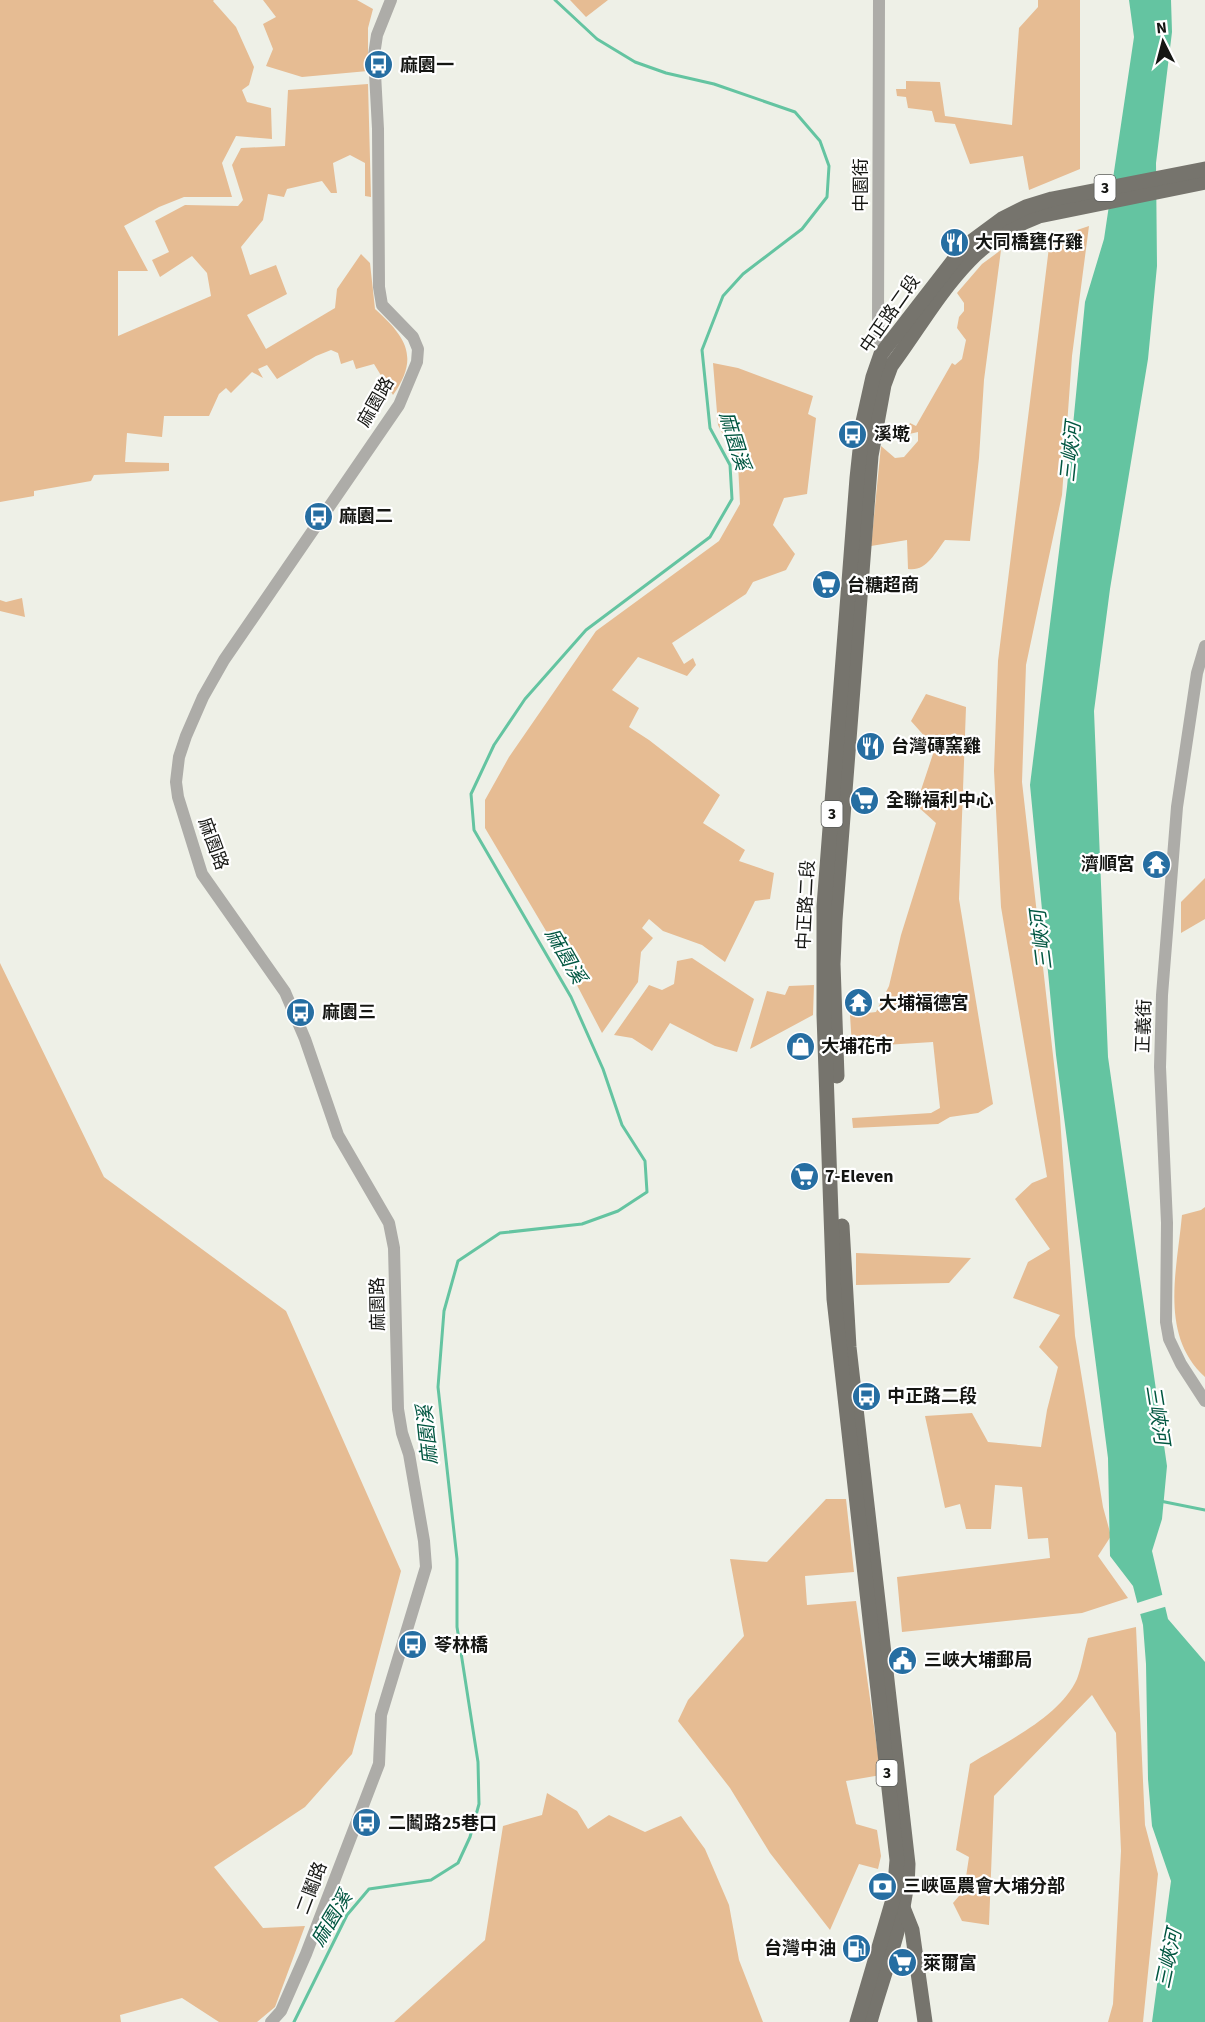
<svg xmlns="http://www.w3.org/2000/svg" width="1205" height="2022" viewBox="0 0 1205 2022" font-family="'Source Sans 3','Noto Sans TC',sans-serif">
<rect width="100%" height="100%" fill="#eef0e7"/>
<!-- green -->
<g fill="#e6bc93">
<path d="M0,0h214l-1,1 23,26 18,40 -5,18 -7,5 5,12 24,6 1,31 -36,-3 -14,27 10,34h-48l-25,10 -35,19 24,45h-30v65l93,-40 -4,-23 -15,-17 -32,21 -8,-17 17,-8 -14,-31 30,-16 53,1 5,-6 -11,-35 9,-17 44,-2 3,-56 80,-6 3,113 -6,-1v-33l-15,-8 -17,8 4,30h-6l-9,-12 -35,8 -3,8 -16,-3 -5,26 -22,27 9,28 26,-10 11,29 -40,21 19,34 69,-41 2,-19 24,-35 9,9 5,46c31,28 45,48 18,86l-19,-31 -18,5 -3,-9 -12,4 -3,-11 -7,-3 -15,6 -39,23 -10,-14 -9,4 5,9 -11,-6 -21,21 -5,-5 -7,6 -10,22h-45l-2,21 -35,-4 -2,29 44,1v8l-75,4 -3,6 -57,10v5l-34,6z"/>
<path d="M263,0h94l16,9 -5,19v43l-66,6 -36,-11 7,-17 -10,-25 13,-7z"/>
<path d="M570,0h38l-22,17z"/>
<path d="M1038,0h42v169l-51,21 -6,-34 -53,8 -15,-40 -20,-2 -3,-11 -24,-3 -2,-11 -9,-1 -1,-7h10v-8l34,1 5,34 67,9 7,-97 19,-21z"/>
<path d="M1089,226l-17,130 -10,139 -36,170 -4,117 38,335 15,219 28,171 8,29 -13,20 30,42 -46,15 -180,19 -5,-55 153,-19 -2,-20 -20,1 -6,-52 -27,-2 -4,44h-25l-6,-25 -15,4 -20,-92 47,-3 16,29 53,5 6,-37 11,-43 -19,-20 21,-32 -47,-17 15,-36 22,-13 -35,-50 17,-16 15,-6 -46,-270 -7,-136 4,-110 52,-422z"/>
<path d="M1001,250l-17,130 -5,78 -9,83 -25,-1c-10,13 -19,32 -37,29l-1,-29 -36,6 10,-100 14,12 9,-1 14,-16v-9l-13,3 5,-12 6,3 36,-63 3,2 7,-6 4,-19 -9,-12 2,-11 5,-6v-8l-7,-10 25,-29z"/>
<path d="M713,363l25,5 75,28 -5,18 8,4 -9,76 -23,4 -11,27 22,29 -9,16 -33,12 -7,12 -74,49 12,21 9,-6 3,7 -9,11 -49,-19 -26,33 27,18 -10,19 20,13 71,55 -17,28 42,27 -6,11 35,12 -4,26 -15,2 -30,61 -23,-17 -39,-14 -14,-12 -7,9 11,10 -12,14 -3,30 -36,51 -34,-65 -83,-140v-28l24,-43 87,-126 123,-90 21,-37 -2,-41 -20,-38z"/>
<path d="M22,598l3,19 -25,-6v-11l6,2z"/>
<path d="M926,694l40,13 -7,192 34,205 -15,9 -28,4 -12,7 -85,4 -1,-10 79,-5 9,-5 -7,-66 -81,5 -2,-32 26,-3 13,-26 12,-51 35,-112 -20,-18 19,-57 -24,-27z"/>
<path d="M1205,878v41l-24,14v-31z"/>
<path d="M692,958l62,41 -17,53 -22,-6 -45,-23 -18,28 -20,-13 -18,-3 35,-50 13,5 12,-6 3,-23z"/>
<path d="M0,963l104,214 182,134 115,260 -49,183 -47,53 -91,60 49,61 42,-2 -30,81 -18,15h-38l-37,-24 -62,17 1,7h-121z"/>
<path d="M814,985l-1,30 -63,34 17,-58 18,4 4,-9z"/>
<path d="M1205,1207v170c-46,-42 -28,-107 -23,-162l19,-5z"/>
<path d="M856,1253l115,5 -22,25 -93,2z"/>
<path d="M826,1499h20l8,73 -49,4 2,29 49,-4 25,174 -35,6 10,43 21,6 4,26 -3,13 -19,-5 -29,66 -60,-77 -40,-65 -52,-67 10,-21 56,-64 -14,-77 37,3z"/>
<path d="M1136,1627l9,198 13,49 -15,148h-35l5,-18 8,-153 -5,-118 -24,-38 -98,101 -5,129 -27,-4 -9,-18 11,-13 5,-33 -13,-7 14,-86c34,-21 90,-47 107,-85 5,-13 7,-28 11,-41z"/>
<path d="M547,1793l30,18 11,18 21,-14 36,17 36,-16 24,33 24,56 10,55 24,62h-369l91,-82 18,-114 39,-11z"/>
</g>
<!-- water -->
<path fill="#64c4a1" d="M1129,0h42l1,32 -16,131 1,103 -9,93 -38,230 -16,122 14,346 59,409 -5,53 -10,32 16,68 37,43v360h-53l19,-141 -19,-55 -4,-47 -2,-115 -3,-39 -10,-39 -23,-30 -2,-98 -52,-403 -26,-270 37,-298 18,-185 19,-63 30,-202z"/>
<!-- pier -->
<path fill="#eef0e7" d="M1165,1594l3,12 -31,9 -3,-11z"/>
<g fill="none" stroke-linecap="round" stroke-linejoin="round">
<!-- stream -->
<g stroke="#64c4a1" stroke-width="3">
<path d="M1160,1501l45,9"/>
<path d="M294,2022l53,-107 22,-26 62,-9 27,-17 12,-26 9,-33 -1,-42 -21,-135v-68l-19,-172 6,-76 14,-50 42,-28 82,-9 36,-13 29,-19 -2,-31 -23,-36 -19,-56 -32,-72 -97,-167 -3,-36 23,-49 31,-46 61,-69 124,-93 22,-38 -2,-34 -20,-37 -8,-78 21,-54 20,-22 59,-45 25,-32 2,-31 -9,-25 -25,-29 -81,-28 -48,-11 -31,-11 -38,-23 -42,-39"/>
</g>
<!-- minor -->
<g stroke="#adaca8" stroke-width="12">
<path d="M879,0l-1,322 3,32 4,4"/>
<path d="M1205,646l-8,27 -20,134 -15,188 -2,72 7,156 -1,99 3,17 12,25 24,37"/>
<path d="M271,2022l10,-11 25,-57 73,-190 2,-49 45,-148 -2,-26 -15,-87 -7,-21 -4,-24 -4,-161 -5,-25 -51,-88 -33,-96 -20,-47 -83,-118 -24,-77 -2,-15 3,-25 7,-21 17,-39 21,-37 175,-255 18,-43 1,-13 -5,-12 -31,-32 -3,-18 -1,-158 -4,-74 3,-20 14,-35"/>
</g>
<!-- major -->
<g stroke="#76746d" stroke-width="15">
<path d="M837,1076l-4,-112 2,-44 36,-464 13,-71 7,-19c26,-35 48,-74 78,-105 19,-20 44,-35 70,-45l166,-34"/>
<path d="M842,1226l7,121 59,517c0,48 -25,111 -38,158"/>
<path d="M902,1905l10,25 13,92"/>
<path d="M857,2022l37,-126 3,-36 -63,-561 -10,-284v-109l33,-428 6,-56 10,-45 8,-23 83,-107 38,-28 24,-12 26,-8 153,-30"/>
</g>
</g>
<!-- icons -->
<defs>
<symbol id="bus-disc" viewBox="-11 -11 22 22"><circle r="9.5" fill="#266ea2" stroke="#fff"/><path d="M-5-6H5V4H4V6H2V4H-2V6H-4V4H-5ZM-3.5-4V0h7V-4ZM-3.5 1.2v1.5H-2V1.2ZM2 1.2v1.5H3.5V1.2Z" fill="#fff"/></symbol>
<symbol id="restaurant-disc" viewBox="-11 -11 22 22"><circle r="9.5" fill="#266ea2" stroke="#fff"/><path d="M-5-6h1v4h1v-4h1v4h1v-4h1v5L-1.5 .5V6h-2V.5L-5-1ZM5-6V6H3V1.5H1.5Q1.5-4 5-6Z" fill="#fff"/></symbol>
<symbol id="supermarket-disc" viewBox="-11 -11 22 22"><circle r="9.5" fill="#266ea2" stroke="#fff"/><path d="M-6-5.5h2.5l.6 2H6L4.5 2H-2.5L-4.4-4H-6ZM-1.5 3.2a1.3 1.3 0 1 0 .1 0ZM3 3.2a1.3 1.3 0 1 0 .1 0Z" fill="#fff"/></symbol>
<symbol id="temple-disc" viewBox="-11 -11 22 22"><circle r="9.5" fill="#266ea2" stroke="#fff"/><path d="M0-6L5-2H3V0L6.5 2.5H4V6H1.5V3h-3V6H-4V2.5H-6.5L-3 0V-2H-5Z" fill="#fff"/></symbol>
<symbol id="shop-disc" viewBox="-11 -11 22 22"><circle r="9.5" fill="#266ea2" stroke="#fff"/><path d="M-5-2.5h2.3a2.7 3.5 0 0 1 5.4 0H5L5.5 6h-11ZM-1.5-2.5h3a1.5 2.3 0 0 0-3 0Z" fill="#fff"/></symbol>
<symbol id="civic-disc" viewBox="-11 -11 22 22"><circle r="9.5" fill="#266ea2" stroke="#fff"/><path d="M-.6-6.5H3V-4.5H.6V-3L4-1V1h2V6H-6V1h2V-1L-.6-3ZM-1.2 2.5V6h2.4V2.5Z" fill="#fff"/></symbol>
<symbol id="bank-disc" viewBox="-11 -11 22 22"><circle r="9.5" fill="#266ea2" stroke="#fff"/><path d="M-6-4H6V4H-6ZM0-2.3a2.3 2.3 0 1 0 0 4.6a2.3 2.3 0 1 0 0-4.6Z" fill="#fff"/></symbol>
<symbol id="fuel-disc" viewBox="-11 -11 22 22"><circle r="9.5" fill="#266ea2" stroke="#fff"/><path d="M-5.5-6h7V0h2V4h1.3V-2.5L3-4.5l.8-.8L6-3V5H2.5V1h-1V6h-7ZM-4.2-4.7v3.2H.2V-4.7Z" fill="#fff"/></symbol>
</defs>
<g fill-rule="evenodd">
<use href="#bus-disc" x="362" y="48" width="33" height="33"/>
<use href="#restaurant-disc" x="938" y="226" width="33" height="33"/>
<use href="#bus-disc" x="836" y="418" width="33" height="33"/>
<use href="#bus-disc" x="302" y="500" width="33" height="33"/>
<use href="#supermarket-disc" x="810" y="568" width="33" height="33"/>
<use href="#restaurant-disc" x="854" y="730" width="33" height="33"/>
<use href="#supermarket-disc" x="848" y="784" width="33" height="33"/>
<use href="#temple-disc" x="1140" y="848" width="33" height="33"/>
<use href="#temple-disc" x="842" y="986" width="33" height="33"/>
<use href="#bus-disc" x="284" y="996" width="33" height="33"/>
<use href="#shop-disc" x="784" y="1030" width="33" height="33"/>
<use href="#supermarket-disc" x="788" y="1160" width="33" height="33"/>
<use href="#bus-disc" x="850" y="1380" width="33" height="33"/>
<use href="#bus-disc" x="396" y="1628" width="33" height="33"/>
<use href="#civic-disc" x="886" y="1644" width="33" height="33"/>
<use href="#bus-disc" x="350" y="1806" width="33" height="33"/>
<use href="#bank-disc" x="866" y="1870" width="33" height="33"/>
<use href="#fuel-disc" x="840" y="1932" width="33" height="33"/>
<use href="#supermarket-disc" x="886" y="1946" width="33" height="33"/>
</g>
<g text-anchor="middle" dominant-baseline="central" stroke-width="4.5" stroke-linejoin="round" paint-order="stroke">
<!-- shield labels -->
<g fill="#fff" stroke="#5b5c5a" stroke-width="1.5">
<rect x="1094.5" y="175" width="21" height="26" rx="4.5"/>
<rect x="821.5" y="801" width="21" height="26" rx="4.5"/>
<rect x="876.5" y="1760" width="21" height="26" rx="4.5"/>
</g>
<g font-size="16" font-weight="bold" fill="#151613">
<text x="1105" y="188">3</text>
<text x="832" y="814">3</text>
<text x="887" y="1773">3</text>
</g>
<!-- poi labels -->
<g font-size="18" font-weight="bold" fill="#151613" stroke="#fff" text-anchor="start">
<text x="400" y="65">麻園一</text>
<text x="975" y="242">大同橋甕仔雞</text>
<text x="874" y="434">溪墘</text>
<text x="339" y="516">麻園二</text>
<text x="847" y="585">台糖超商</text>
<text x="891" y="746">台灣磚窯雞</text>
<text x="886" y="800">全聯福利中心</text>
<text x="1135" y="864" text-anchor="end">濟順宮</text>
<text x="879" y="1003">大埔福德宮</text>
<text x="322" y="1012">麻園三</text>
<text x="821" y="1046">大埔花市</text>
<text x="825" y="1176">7-Eleven</text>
<text x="887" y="1396">中正路二段</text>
<text x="434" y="1645">苓林橋</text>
<text x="924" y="1660">三峽大埔郵局</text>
<text x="388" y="1823">二鬮路25巷口</text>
<text x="903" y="1886">三峽區農會大埔分部</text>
<text x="836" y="1948" text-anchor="end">台灣中油</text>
<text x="923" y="1963">萊爾富</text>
</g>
<!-- street labels -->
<g font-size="18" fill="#151613" stroke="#fff">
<text transform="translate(861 185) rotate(-90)">中園街</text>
<text transform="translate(890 314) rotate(-55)">中正路二段</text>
<text transform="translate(376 402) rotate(-60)">麻園路</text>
<text transform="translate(213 844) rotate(70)">麻園路</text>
<text transform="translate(806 905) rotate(-87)">中正路二段</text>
<text transform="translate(1144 1026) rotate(-88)">正義街</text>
<text transform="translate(378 1304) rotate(-91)">麻園路</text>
<text transform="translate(312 1888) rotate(-69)">二鬮路</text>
</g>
<!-- water labels -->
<g font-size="20" font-style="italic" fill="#015640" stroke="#fff">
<text transform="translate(734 441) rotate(73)">麻園溪</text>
<text transform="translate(1071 452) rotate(-84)">三峽河</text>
<text transform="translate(1042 940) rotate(-97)">三峽河</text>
<text transform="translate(565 956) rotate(60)">麻園溪</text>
<text transform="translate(1157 1415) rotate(81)">三峽河</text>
<text transform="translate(428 1435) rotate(-96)">麻園溪</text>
<text transform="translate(332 1919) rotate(-59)">麻園溪</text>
<text transform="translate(1169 1959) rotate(-78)">三峽河</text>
</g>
</g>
<!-- north arrow -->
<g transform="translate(1163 42) rotate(354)" stroke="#ffffff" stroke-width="4.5" paint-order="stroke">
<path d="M0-4.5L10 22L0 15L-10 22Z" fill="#151613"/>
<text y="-9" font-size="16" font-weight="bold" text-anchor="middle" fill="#151613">N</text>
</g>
</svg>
